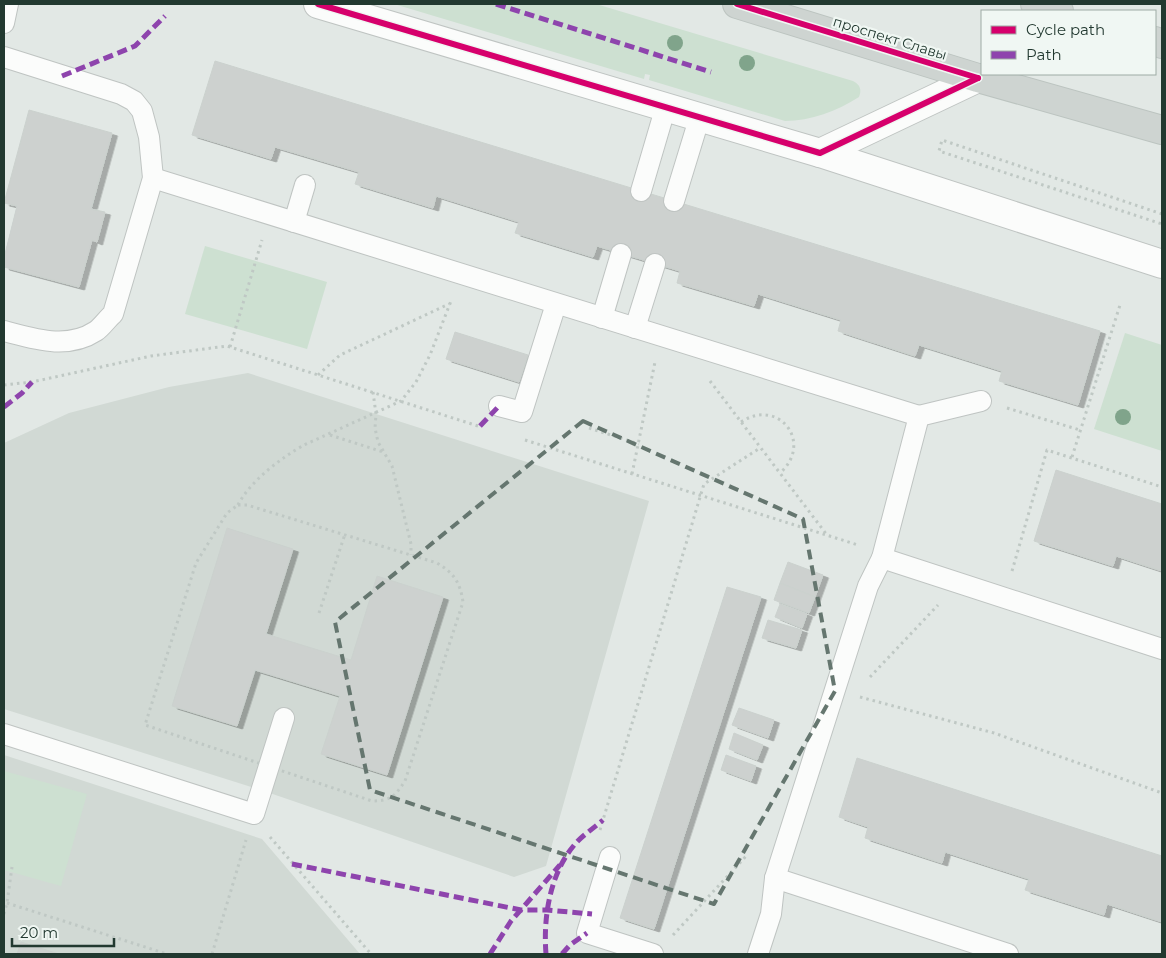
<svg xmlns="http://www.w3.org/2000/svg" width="1166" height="958" viewBox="0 0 1166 958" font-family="Montserrat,sans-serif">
<defs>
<filter id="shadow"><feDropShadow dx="5.5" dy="3" stdDeviation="0" flood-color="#0004"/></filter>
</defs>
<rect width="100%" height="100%" fill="#e2e8e5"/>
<!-- built -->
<g fill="#d1d9d4">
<path d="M248,373l401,128 -103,365 -32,11 -253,-87 -257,-81v-266l65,-30 100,-26z"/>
<path d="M4,755l258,84 98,115h-356z"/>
</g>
<!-- green -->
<g fill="#cde0d1">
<path d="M394,4h202l257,77c7,4 9,8 6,16 -22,14 -48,24 -74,24l-136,-41 1,-5 -5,-1 -1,5z"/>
<path d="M205,246l122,36 -20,67 -122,-35z"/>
<path d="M1125,333l37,12v106l-68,-22z"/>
<path d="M4,771l83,23 -26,92 -57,-16z"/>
</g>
<!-- building -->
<g fill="#cdd1cf" stroke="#cbd1ce" filter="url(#shadow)">
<path d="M215,61l885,270 -22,74 -79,-24 3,-10 -83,-26 -4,11 -77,-25 3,-11 -83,-26 -4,12 -77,-23 3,-12 -83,-25 -4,11 -78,-24 4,-11 -83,-26 -3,12 -78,-24 4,-12 -84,-25 -4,12 -79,-24z"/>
<path d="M29,110l83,23 -21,76 14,3 -8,30 -5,-2 -13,47 -75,-20v-9l13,-52 -13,-3z"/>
<path d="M455,332l73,23 -9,27 -73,-23z"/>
<path d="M1056,470l106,34v67l-46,-15 -3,10 -79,-25z"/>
<path d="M227,528l66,21 -27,85 85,26 26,-84 66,21 -56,178 -66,-21 19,-58 -85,-26 -18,56 -65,-20z"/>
<path d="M788,562l35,13 -8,22 -35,-14z"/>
<path d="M780,583l35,14 -6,16 -35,-13z"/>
<path d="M727,587l34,10 -107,332 -34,-11z"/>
<path d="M780,604l27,10 -5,14 -27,-11z"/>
<path d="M768,620l34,10 -6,18 -34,-10z"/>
<path d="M739,708l35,12 -6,18 -36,-13z"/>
<path d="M734,733l29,12 -6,15 -28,-11z"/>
<path d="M726,755l30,11 -5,15 -30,-11z"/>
<path d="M857,758l305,98v66l-55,-18 -3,11 -79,-25 4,-11 -84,-27 -3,11 -77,-25 3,-11 -29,-10z"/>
<path d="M21,942l38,12h-42z"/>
</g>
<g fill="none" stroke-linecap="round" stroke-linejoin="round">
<defs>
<g id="service">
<path d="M4,23l4,-19"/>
<path d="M4,57l117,37 13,7 8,10 7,26 4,41 -40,136c-6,5 -11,13 -17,17 -29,19 -61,8 -92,0"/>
<path d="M153,178l766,238"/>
<path d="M641,191l25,-85"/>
<path d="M674,201l26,-85"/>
<path d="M294,222l11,-37"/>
<path d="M602,318l19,-64"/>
<path d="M635,328l20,-64"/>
<path d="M981,401l-62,15 -37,142 280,91"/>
<path d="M499,406l23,6 34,-108"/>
<path d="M4,734l250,80 30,-96"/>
<path d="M610,857l-23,76 66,21"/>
<path d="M775,878l233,76"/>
<path d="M758,954l13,-40 4,-36 93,-292 14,-28"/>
</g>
<g id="minor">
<path d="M318,4l502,149 158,-75"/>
<path d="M820,153l342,111"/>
</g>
<g id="primary">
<path d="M737,4l241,74 184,52"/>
<path d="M1035,4l24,7"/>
<path d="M1155,41l7,3"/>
</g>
</defs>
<!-- service casing -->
<use href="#service" stroke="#bfc4c2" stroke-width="22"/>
<!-- minor casing -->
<use href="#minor" stroke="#bfc4c2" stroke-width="30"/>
<!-- primary casing -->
<use href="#primary" stroke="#bcc4c0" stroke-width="30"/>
<!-- path -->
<g stroke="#bfc8c4" stroke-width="3" stroke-dasharray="2.5 4" stroke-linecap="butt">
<path d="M1162,214l-220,-74 -3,11 223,73"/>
<path d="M230,347l32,-107"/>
<path d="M318,375l22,-20 109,-51"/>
<path d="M710,381l117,154"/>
<path d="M4,385l28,-3 119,-26 76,-10 251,80"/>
<path d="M373,392l3,22 -1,14 3,14 14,24 19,78v11"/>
<path d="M1007,408l73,22"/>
<path d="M741,422c38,-25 73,21 39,51"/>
<path d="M589,428l50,16"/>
<path d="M330,435l53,17"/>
<path d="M525,440l333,105"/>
<path d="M1072,457l48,-152"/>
<path d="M632,474l23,-112"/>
<path d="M238,505h9l190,58c17,10 23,19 26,39l-58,179c-10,15 -14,20 -33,20l-227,-76 51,-162 31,-50z"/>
<path d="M238,505c12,-24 43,-47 66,-60l97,-44 15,-19 14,-27 21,-54"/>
<path d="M1012,571l35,-121 115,37"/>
<path d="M319,613l26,-79"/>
<path d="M870,677l68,-72"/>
<path d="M860,697l134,36 168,60"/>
<path d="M600,830l104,-346 56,-36"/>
<path d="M270,837l101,117"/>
<path d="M7,903l160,51"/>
<path d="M4,914l3,-11 5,-36"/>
<path d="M673,935l75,-81"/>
<path d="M212,954l34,-114"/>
</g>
<!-- service -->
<use href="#service" stroke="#fbfcfb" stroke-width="20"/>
<!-- minor -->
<use href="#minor" stroke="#fbfcfb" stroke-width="28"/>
<!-- primary -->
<use href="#primary" stroke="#ced4d1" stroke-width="28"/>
<!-- quiet -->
<g stroke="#8e44ad" stroke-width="5" stroke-dasharray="10 5" stroke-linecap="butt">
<path d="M496,4l215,68"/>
<path d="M62,76l73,-30 30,-30"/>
<path d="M4,407l18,-14 10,-11"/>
<path d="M480,426l19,-20"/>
<path d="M292,864l229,46h26l45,4"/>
<path d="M490,954l21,-33 49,-56"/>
<path d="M546,954c-3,-37 4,-82 30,-111 7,-8 18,-15 27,-23"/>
<path d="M562,954l8,-9 17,-12"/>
</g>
<defs>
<g id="cycleway">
<path d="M318,4l502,149 158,-75"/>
<path d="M737,4l241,74"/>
</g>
</defs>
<!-- cycleway casing -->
<use href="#cycleway" stroke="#f0f7f3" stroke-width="9"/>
<!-- cycleway -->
<use href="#cycleway" stroke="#d6006c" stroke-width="6"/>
</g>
<!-- trees -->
<g fill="#80a48b">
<circle cx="675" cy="43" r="8"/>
<circle cx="747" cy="63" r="8"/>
<circle cx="1123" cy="417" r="8"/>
</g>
<!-- marked area -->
<path fill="none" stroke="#65766f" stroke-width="4" stroke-dasharray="10 6" stroke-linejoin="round" d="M583,421l220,98 32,172 -121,213 -344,-114 -35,-168z"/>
<g text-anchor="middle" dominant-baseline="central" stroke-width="4.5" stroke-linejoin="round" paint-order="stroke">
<!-- street labels -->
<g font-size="14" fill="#223930" stroke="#f0f7f3">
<text transform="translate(890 38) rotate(17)">проспект Славы</text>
</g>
</g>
<!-- border -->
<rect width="1166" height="958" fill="none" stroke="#223930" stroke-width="10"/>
<!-- legend -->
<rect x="981" y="10" width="175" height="65" fill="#f0f7f3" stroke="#9eaba5"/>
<rect x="991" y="26" width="25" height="8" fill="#d6006c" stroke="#9eaba5"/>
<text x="1026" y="35" font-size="15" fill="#223930">Cycle path</text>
<rect x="991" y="51" width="25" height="8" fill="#8e44ad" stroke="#9eaba5"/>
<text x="1026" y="60" font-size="15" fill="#223930">Path</text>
<!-- scale -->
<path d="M12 938v8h102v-8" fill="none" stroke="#223930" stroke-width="2.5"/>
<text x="20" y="938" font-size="15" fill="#223930" stroke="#f0f7f3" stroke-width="4" paint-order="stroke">20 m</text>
</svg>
